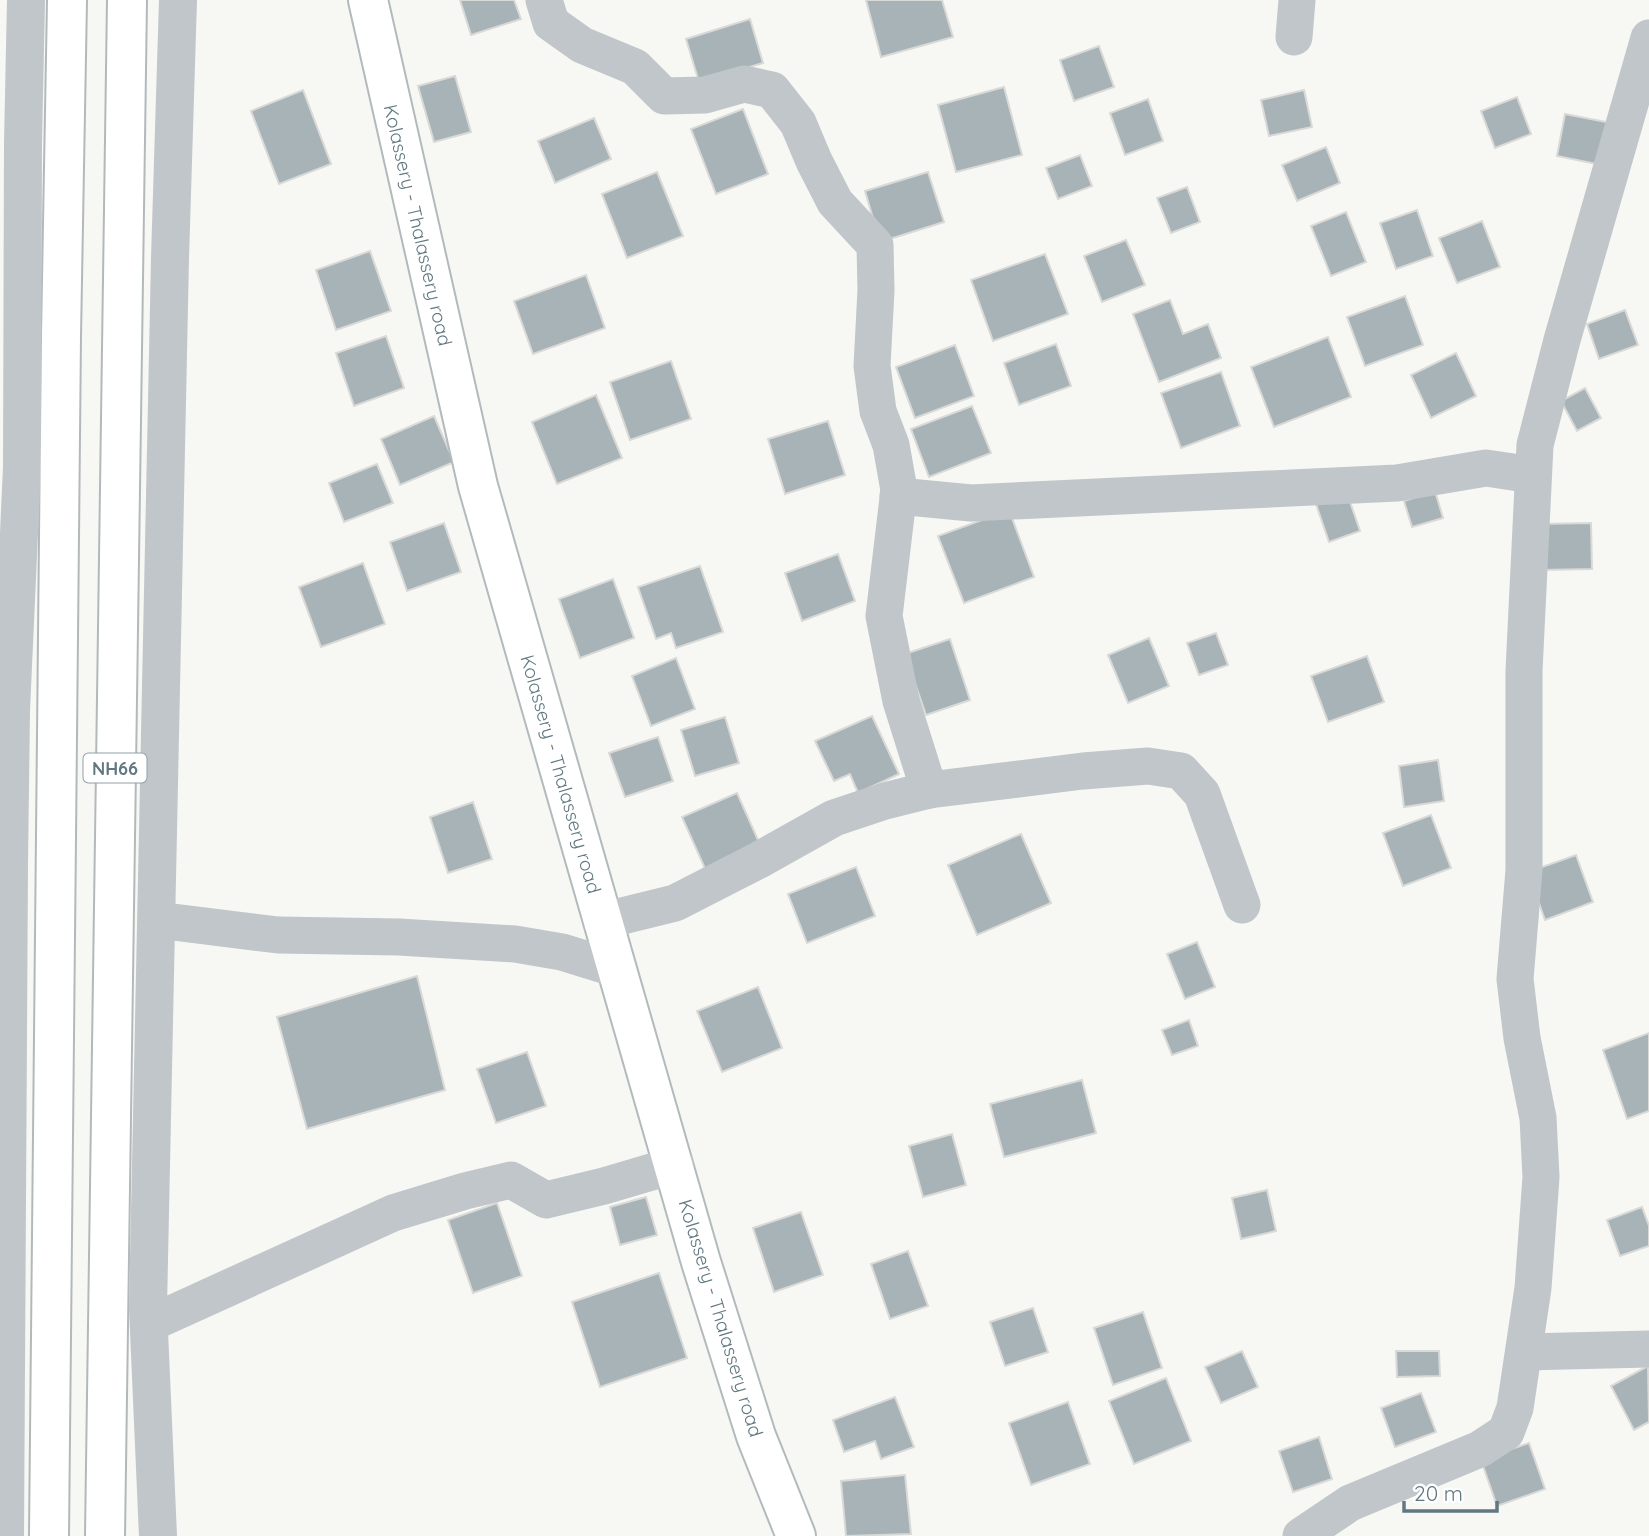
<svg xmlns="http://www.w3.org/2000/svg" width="1649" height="1536" viewBox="0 0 1649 1536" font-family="Quicksand,sans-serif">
<rect width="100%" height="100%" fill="#f7f7f4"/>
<!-- building -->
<g fill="#a7b3b6" stroke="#d9d9d7" stroke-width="2">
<path d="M460,0h54l7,19 -50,16z"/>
<path d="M866,0h76l11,37 -72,20z"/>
<path d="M750,19l13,44 -64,19 -13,-43z"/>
<path d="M1099,46l15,41 -40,14 -14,-41z"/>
<path d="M455,76l16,56 -37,10 -16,-56z"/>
<path d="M1004,87l18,68 -66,17 -18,-67z"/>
<path d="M303,90l28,74 -52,20 -28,-73z"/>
<path d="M1304,90l8,37 -43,9 -8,-36z"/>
<path d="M1517,97l14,37 -36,14 -14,-37z"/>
<path d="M1148,99l15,42 -38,14 -15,-42z"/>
<path d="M743,109l25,65 -52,20 -25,-65z"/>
<path d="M1565,114l46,9 -9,42 -45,-9z"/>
<path d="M594,118l17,41 -56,24 -17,-42z"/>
<path d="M1326,147l14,36 -43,18 -15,-36z"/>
<path d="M1080,155l12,31 -34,13 -12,-31z"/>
<path d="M657,172l26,64 -56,22 -25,-64z"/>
<path d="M928,172l16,50 -64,20 -15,-51z"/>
<path d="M1187,187l13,35 -29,11 -14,-35z"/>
<path d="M1417,210l16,46 -37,13 -16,-46z"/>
<path d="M1346,212l20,50 -35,14 -20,-50z"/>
<path d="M1482,221l18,46 -43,16 -18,-45z"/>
<path d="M1126,240l19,45 -43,17 -18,-46z"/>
<path d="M370,251l21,60 -55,19 -20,-60z"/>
<path d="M1045,254l23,60 -75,27 -22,-61z"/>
<path d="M586,275l19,53 -72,26 -19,-53z"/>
<path d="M1405,296l18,49 -58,21 -18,-49z"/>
<path d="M1170,300l13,34 25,-10 13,34 -62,24 -26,-68z"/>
<path d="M1625,310l13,35 -39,14 -12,-35z"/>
<path d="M386,336l18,52 -50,18 -18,-53z"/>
<path d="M1328,337l23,60 -77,30 -23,-60z"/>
<path d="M1056,344l15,42 -52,19 -15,-42z"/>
<path d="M955,345l19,51 -59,22 -19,-51z"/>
<path d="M1456,353l20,43 -45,22 -20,-43z"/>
<path d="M671,361l20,58 -61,21 -20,-58z"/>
<path d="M1221,372l19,54 -59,22 -20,-55z"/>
<path d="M1585,388l16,30 -24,13 -16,-30z"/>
<path d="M596,395l26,63 -65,26 -25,-62z"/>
<path d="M972,406l19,47 -62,24 -18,-48z"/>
<path d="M434,416l20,46 -54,23 -19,-46z"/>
<path d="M828,421l17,54 -60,19 -17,-55z"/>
<path d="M377,464l16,39 -49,19 -15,-39z"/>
<path d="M1435,491l8,27 -31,9 -8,-26z"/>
<path d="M1347,493l13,38 -31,11 -13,-38z"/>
<path d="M1009,510l25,67 -70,26 -26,-67z"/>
<path d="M444,523l17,49 -54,19 -17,-49z"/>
<path d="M1591,523l1,46 -52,1 -1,-46z"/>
<path d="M838,554l17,47 -53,20 -17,-48z"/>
<path d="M363,563l22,61 -64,23 -22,-60z"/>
<path d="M700,566l23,66 -47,16 -5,-15 -15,6 -18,-52z"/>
<path d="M613,579l21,59 -54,20 -21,-59z"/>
<path d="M1216,633l12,32 -29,10 -12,-32z"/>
<path d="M1149,638l20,48 -41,17 -20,-48z"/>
<path d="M950,639l20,61 -44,15 -21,-61z"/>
<path d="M1367,656l17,46 -56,20 -17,-46z"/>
<path d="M676,658l19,51 -44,17 -19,-50z"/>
<path d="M872,716l27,58 -41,19 -8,-19 -16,7 -19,-40z"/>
<path d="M725,717l14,46 -44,13 -14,-46z"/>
<path d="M658,737l15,44 -48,16 -16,-44z"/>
<path d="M1438,760l6,41 -40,6 -5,-41z"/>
<path d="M737,793l25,56 -55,24 -25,-56z"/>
<path d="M473,802l19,57 -44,14 -18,-56z"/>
<path d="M1431,815l20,53 -48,18 -20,-53z"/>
<path d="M1021,834l30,69 -74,32 -29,-70z"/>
<path d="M1576,855l17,47 -48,18 -17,-48z"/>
<path d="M856,867l19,49 -68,27 -19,-49z"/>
<path d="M1197,942l18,45 -30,12 -18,-45z"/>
<path d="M417,976l28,114 -138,39 -30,-112z"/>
<path d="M758,987l24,61 -60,24 -25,-61z"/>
<path d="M1189,1020l9,26 -26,9 -10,-25z"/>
<path d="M1649,1033v78l-22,8 -24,-69z"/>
<path d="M527,1052l19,54 -50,17 -19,-54z"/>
<path d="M1082,1080l14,53 -92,24 -14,-53z"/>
<path d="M952,1134l14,51 -43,12 -14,-51z"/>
<path d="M1267,1190l9,41 -35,8 -9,-41z"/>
<path d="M646,1197l11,38 -37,10 -10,-38z"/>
<path d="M497,1203l25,73 -49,17 -25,-73z"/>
<path d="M1642,1207l7,19v20l-29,10 -13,-36z"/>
<path d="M801,1212l22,63 -49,17 -21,-64z"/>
<path d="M908,1251l20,55 -38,13 -19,-55z"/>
<path d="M659,1273l28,85 -87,29 -28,-85z"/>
<path d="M1033,1308l15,44 -43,14 -15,-44z"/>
<path d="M1143,1312l19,56 -49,17 -19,-57z"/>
<path d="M1242,1351l16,36 -37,16 -16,-36z"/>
<path d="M1396,1351h43l1,25 -43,1z"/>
<path d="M1648,1366l1,56 -15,8 -23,-44z"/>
<path d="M1166,1378l25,63 -57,23 -25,-63z"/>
<path d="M1421,1393l15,39 -41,15 -14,-39z"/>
<path d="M895,1397l19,50 -33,12 -6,-18 -31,11 -11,-32z"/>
<path d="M1068,1402l22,62 -59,21 -22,-62z"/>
<path d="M1319,1437l13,42 -39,13 -14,-41z"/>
<path d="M1529,1443l16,46 -48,17 -16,-46z"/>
<path d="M905,1475l6,59 -65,2 -5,-55z"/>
</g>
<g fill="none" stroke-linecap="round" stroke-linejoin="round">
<defs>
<path id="secondary" d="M368,0l110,486 223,776 55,174 40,100"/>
<g id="trunk">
<path d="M49,1536l12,-1200 6,-336"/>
<path d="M105,1536l22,-1536"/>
</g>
</defs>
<!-- secondary casing -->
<use href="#secondary" stroke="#b2babd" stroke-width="42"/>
<!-- trunk casing -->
<use href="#trunk" stroke="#b3b9bb" stroke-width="42"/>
<!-- minor -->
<g stroke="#c0c6c9" stroke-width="37">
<path d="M544,0l7,23 31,22 53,22 29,29 41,-1 39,-11 28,6 26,33 16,38 21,41 40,43 1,45 -4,76 6,45 13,34 8,45 -15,126 17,85 28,89"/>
<path d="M1294,37l3,-37"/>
<path d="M898,496l73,7 426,-20 89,-15 47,7"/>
<path d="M157,920l121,15 121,2 116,7 47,8 55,17"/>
<path d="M602,921l73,-18 84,-43 75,-42 51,-17 44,-11 154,-19 65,-5 33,5 21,23 40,111"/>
<path d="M149,1324l244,-111 72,-22 46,-11 35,20 58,-14 71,-21"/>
<path d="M1524,1352l125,-3"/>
<path d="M1301,1536l49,-33 130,-54 26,-17 9,-24 18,-120 8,-111 -3,-59 -16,-80 -7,-59 9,-109v-199l11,-226 27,-105 87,-302"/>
</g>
<!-- tertiary -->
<g stroke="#c0c6c9" stroke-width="38">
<path d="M5,1536l4,-672 2,-154 11,-243 1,-324 3,-143"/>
<path d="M158,1536l-10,-228 22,-1050 8,-258"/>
</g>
<!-- secondary -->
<use href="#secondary" stroke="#fff" stroke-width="38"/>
<!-- trunk -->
<use href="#trunk" stroke="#fff" stroke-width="38"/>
</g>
<g text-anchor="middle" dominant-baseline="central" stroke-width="7" stroke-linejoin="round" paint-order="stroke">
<!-- shield labels -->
<rect fill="#fff" stroke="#90a0a6" stroke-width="2" x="83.5" y="753.5" width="63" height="29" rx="5"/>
<g font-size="18" font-weight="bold" fill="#617880">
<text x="115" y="768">NH66</text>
</g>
<!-- street labels -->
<g font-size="19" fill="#617880" stroke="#fff">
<text transform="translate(418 225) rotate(77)">Kolassery - Thalassery road</text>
<text transform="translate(561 774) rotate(74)">Kolassery - Thalassery road</text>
<text transform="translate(721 1318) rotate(73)">Kolassery - Thalassery road</text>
</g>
</g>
<!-- scale -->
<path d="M1404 1501v10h93v-10" fill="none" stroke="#617880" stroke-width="3.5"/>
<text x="1414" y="1501" font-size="21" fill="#617880" stroke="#ffffff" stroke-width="5" paint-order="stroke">20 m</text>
</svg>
